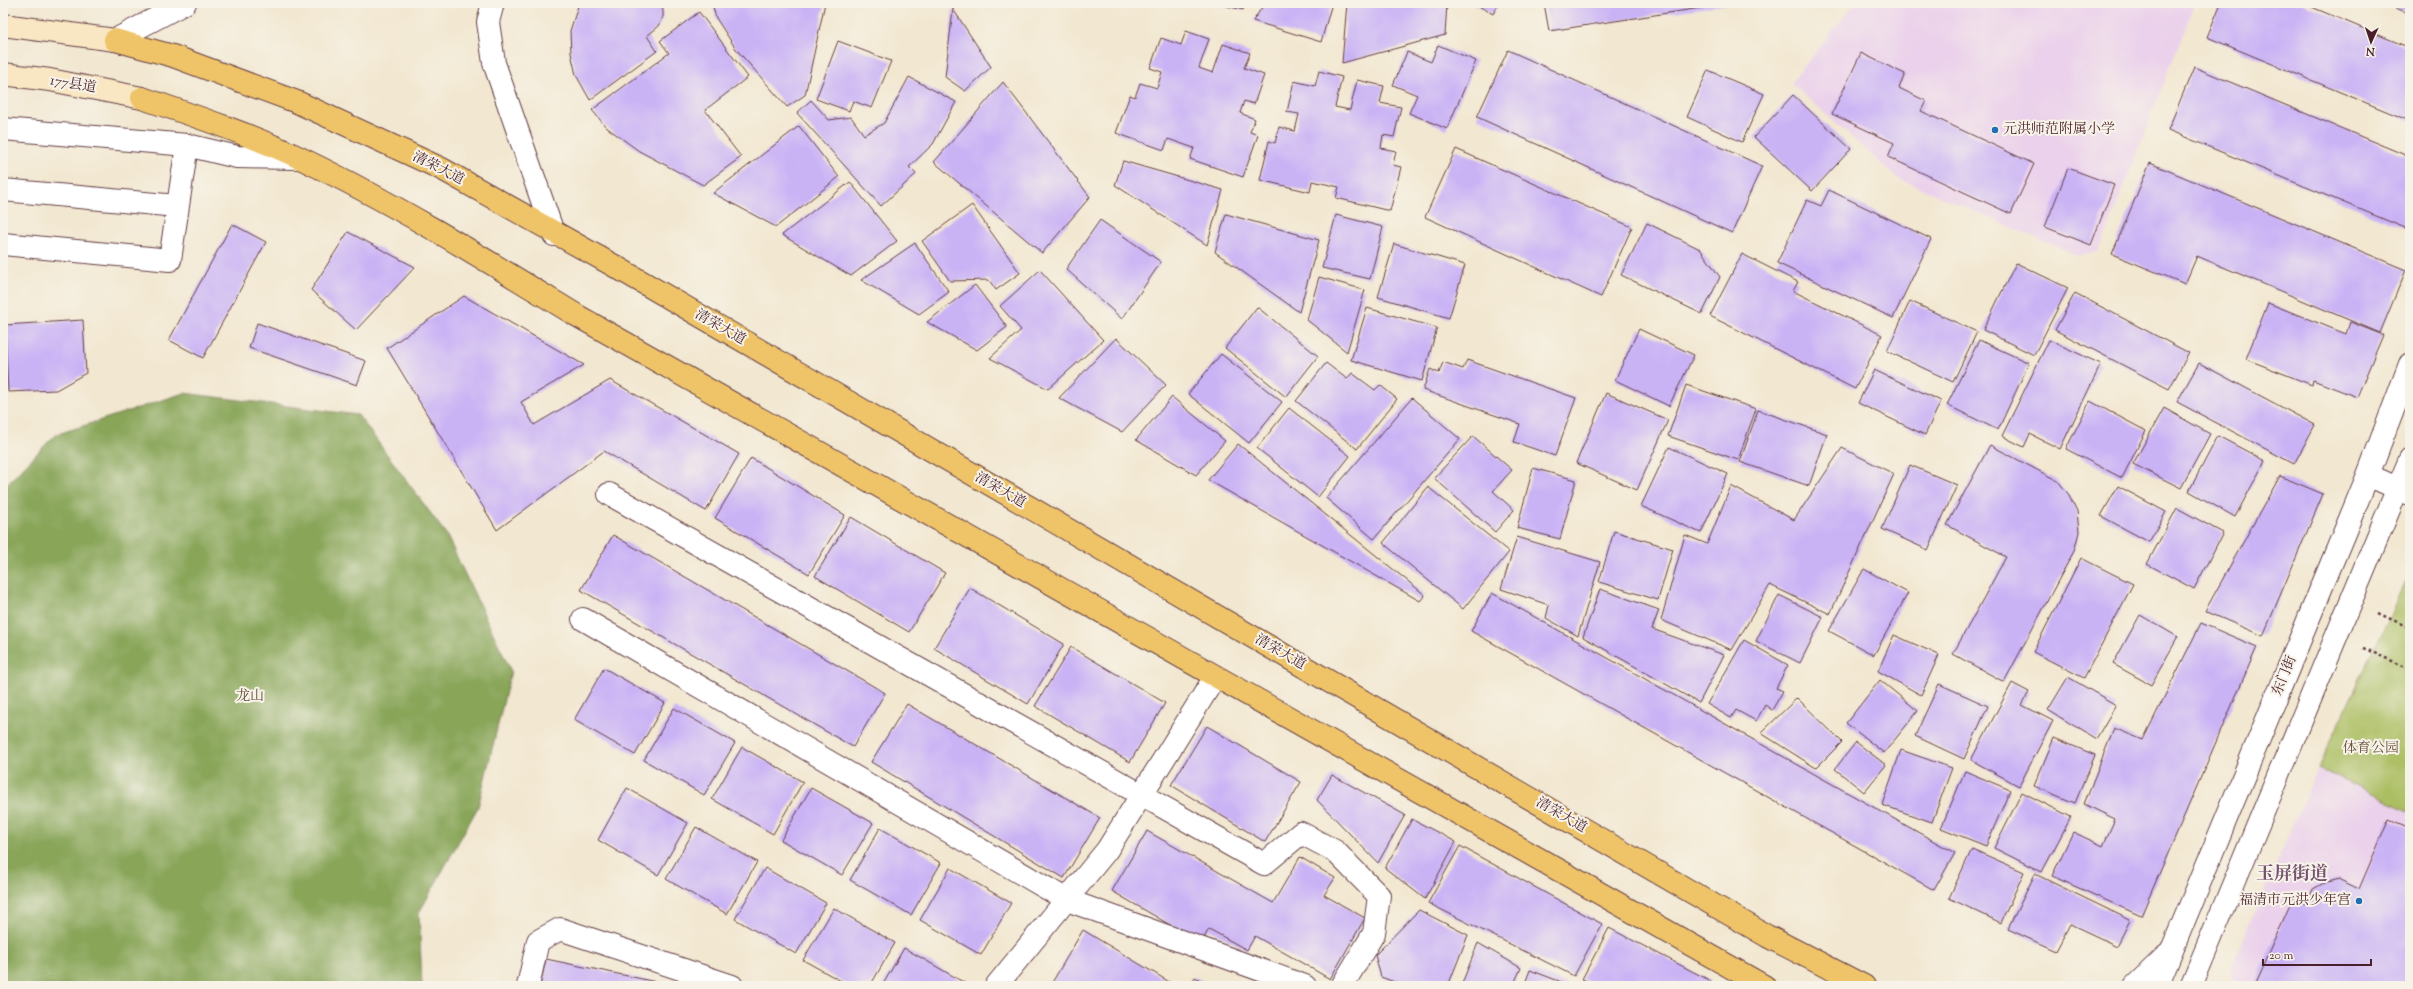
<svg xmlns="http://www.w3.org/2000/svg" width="2413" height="989" viewBox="0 0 2413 989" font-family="'Sorts Mill Goudy','Noto Serif SC',serif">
<rect width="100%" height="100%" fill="#f7f3e8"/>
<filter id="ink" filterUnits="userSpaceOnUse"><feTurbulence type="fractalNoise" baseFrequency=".025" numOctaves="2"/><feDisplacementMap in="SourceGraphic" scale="8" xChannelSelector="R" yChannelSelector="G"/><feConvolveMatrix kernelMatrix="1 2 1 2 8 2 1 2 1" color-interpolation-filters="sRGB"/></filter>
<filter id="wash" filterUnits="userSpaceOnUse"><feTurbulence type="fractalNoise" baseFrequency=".012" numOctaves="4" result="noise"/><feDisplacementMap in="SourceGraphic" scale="16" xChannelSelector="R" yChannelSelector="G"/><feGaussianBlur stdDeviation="0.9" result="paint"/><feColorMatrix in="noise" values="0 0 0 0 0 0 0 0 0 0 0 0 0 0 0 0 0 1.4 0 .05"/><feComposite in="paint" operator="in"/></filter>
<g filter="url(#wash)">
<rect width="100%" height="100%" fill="#f2e7d0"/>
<!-- built -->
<g fill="#ebd1eb">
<path d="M1855,3h340l-96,248 -20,5 -182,-78 -106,-95z"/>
<path d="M2318,768l92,44v174h-176l-3,-21z"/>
</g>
<!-- green -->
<path fill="#abbe62" stroke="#7a6e46" d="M2410,573v239l-92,-44z"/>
<!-- forest -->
<path fill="#88a558" stroke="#696242" d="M184,393l174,22 88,119 65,137 -33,136 -59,106 3,73h-419v-498l52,-53z"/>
<g id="blocks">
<!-- building -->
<g fill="#cab3f5">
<path d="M579,3h80l4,7v7l-4,9 -12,10 10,15 -67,49 -14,-25 -5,-22 -1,-22z"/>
<path d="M712,3h113l-20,92 -18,12 -51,-58 -20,-31z"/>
<path d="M1214,3h32l-3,7z"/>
<path d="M1265,3h67l-11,39 -68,-21z"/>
<path d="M1347,3h100l-2,32 -103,28z"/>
<path d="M1473,3h26l-6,11z"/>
<path d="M1544,3h183v1l-178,27z"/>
<path d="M2221,3h81l108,45v73l-203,-84z"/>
<path d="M2384,3h26v11z"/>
<path d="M953,9l38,58 -26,24 -20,-14z"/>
<path d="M699,12l49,65 -43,33 36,47 -38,28 -64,-34 -33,-24 -14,-17 77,-57 -9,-12z"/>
<path d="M1186,31l23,8 -10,29 14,5 10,-29 27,9 -6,15 20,7 -10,29 -10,-3 -4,12 15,6 -5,13 8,3 -15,42 -53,-18 4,-11 -26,-9 -4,11 -48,-17 14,-38 5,2 5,-14 17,5 5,-16 -12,-4 11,-30 20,7z"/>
<path d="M838,41l53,20 -19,47 -19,-7 -4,10 -33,-12z"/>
<path d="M1438,45l38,16 -29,68 -38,-16 8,-18 -24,-10 14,-33 24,10z"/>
<path d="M1508,50l254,116 -30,67 -255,-116z"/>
<path d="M1861,53l44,21 -6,14 27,13 -5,10 113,53 -23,50 -123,-57 6,-14 -62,-29z"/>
<path d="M2194,67l216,90v73l-242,-100z"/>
<path d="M1708,70l56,24 -22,48 -55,-25z"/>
<path d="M1319,71l23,6 -7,30 15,3 7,-30 27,6 -4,17 21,4 -7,30 -11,-2 -2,13 15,3 -3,14 8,2 -11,44 -54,-13 3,-11 -27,-6 -2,11 -50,-12 9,-39 6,2 4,-16 16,4 4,-17 -12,-2 7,-31 21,5z"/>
<path d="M909,77l47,25 -23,42 -24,23 7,7 -35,32 -84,-93 14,-13 18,20 22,-3 13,18 20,-12z"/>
<path d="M1003,82l87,115 -48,56 -108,-91z"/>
<path d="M1793,95l58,54 -39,42 -58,-54z"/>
<path d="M799,126l40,51 -63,50 -63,-34z"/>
<path d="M1456,149l176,78 -31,70 -176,-80z"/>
<path d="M1123,161l100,29 -16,55 -92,-60z"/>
<path d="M2150,163l256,107 -26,63 -183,-77 -12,28 -73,-30z"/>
<path d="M2068,168l46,17 -23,60 -46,-18z"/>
<path d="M850,182l47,59 -46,35 -69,-41z"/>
<path d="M1829,190l102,49 -38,79 -116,-55 30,-63 14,6z"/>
<path d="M972,205l48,68 -24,17 -7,-10 -39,1 -28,-40z"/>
<path d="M1226,214l93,26 -20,72 -84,-60z"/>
<path d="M1336,215l47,12 -13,52 -48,-11z"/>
<path d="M1100,220l61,42 -39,57 -56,-50z"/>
<path d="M1647,223l53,26 20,28 -18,37 -81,-39z"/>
<path d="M232,224l34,18 -63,116 -34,-18z"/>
<path d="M348,232l67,35 -59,63 -45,-40z"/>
<path d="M915,243l34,49 -30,22 -58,-34z"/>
<path d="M1394,244l71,21 -16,53 -71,-21z"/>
<path d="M1742,254l56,28 -5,9 89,44 -27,54 -145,-73z"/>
<path d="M2016,263l52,25 -34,67 -51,-25z"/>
<path d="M1040,270l63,70 -55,49 -58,-31 31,-28 -21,-24z"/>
<path d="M1319,277l46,13 -18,62 -40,-32z"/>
<path d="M975,285l32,42 -30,23 -50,-28z"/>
<path d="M2075,293l114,60 -20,36 -114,-59z"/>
<path d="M464,296l120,69 -63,37 13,23 76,-45 129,74 -33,57 -102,-60 -107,79 -110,-182z"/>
<path d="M1910,301l67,31 -24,50 -66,-31z"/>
<path d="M2268,303l78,31 4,-12 33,13 -26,62 -44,-17 -1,5 -66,-26z"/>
<path d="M1257,307l61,49 -32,41 -61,-49z"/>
<path d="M1367,308l70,20 -15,53 -71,-21z"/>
<path d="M83,320l3,53 -30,17 -48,2 -3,-67z"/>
<path d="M257,323l109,38 -9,24 -108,-37z"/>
<path d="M1639,329l55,26 -25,51 -54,-26z"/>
<path d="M1116,338l50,47 -44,47 -63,-34z"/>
<path d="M1979,340l50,23 -31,67 -51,-25z"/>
<path d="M2049,340l52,24 -41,85 -30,-15 -6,13 -22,-11z"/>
<path d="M1221,354l61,48 -33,41 -61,-49z"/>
<path d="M1467,360l109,38 -21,58 -41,-14 6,-18 -97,-34 7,-21 9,4 4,-11 20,7z"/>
<path d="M1326,363l21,16 5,-6 23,17 5,-5 17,14 -40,50 -61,-48z"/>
<path d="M2199,363l116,62 -21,39 -117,-62z"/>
<path d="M1874,370l67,31 -16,34 -67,-32z"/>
<path d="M1686,385l70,24 -18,51 -70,-24z"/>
<path d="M1606,393l62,27 -31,70 -61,-27z"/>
<path d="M1172,397l53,44 -29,34 -60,-35z"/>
<path d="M1412,398l48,41 -86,100 -48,-41z"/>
<path d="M2090,401l56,30 -24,47 -56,-29z"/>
<path d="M1289,408l61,48 -32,41 -61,-49z"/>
<path d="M2164,408l46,26 -29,54 -48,-24z"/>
<path d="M1758,410l69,24 -18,52 -69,-24z"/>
<path d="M1473,436l39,34 -19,21 21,19 -19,22 -61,-54z"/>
<path d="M2218,436l47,25 -30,56 -46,-26z"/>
<path d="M1238,444l187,151 -5,6 -212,-121z"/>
<path d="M1990,445l68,36 11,14 8,16 2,21 -5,19 -70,131 -51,-28 53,-97 -59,-32z"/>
<path d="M1669,447l59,27 -27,59 -60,-27z"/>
<path d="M1842,448l52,26 -64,140 -60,-29 -38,65 -71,-30 24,-85 22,9 24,-58 63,34z"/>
<path d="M751,458l94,57 -36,59 -94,-56z"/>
<path d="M1910,465l47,20 -29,65 -46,-21z"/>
<path d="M1533,468l43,12 -16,59 -43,-11z"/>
<path d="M2280,476l43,18 -60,142 -58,-25z"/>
<path d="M2118,486l48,26 -17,30 -48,-26z"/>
<path d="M1428,487l81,65 -46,57 -80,-66z"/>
<path d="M2177,508l46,25 -29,56 -47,-25z"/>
<path d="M851,517l94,56 -36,59 -94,-56z"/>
<path d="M1614,531l59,18 -15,51 -59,-18z"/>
<path d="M613,535l272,158 -32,54 -272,-157z"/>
<path d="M1517,537l83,25 -22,74 -32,-18 3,-13 -48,-16z"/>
<path d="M2081,558l52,26 -49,94 -51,-26z"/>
<path d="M1864,569l44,24 -34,62 -45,-24z"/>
<path d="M970,588l94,56 -36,60 -94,-56z"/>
<path d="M1600,589l59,21 -7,19 72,26 -25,48 -116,-66z"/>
<path d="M1492,593l463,260 -21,37 -463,-259z"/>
<path d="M1779,595l44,22 -23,46 -44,-22z"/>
<path d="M2140,615l38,22 -27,48 -38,-21z"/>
<path d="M2201,623l56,24 -116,269 -89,-40 21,-44 30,14 12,-27 -31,-15 30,-76 29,12z"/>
<path d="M1894,635l45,20 -18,40 -43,-24z"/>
<path d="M1744,640l44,25 -12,23 7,3 -11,19 -7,-5 -9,16 -20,-11 -5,8 -24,-14z"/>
<path d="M1071,647l94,56 -35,59 -95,-56z"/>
<path d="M604,668l61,35 -30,52 -61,-35z"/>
<path d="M2068,677l48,28 -20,34 -48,-29z"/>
<path d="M1880,680l38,31 -34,42 -38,-30z"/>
<path d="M2012,683l17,9 -7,13 31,16 -34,65 -48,-26z"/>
<path d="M1939,684l49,22 -24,53 -49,-23z"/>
<path d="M1797,698l45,44 -26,26 -55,-35z"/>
<path d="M907,704l193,114 -36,60 -193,-116z"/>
<path d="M674,708l61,35 -31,52 -60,-35z"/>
<path d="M1207,726l94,56 -36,60 -94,-57z"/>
<path d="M2054,738l41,17 -20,48 -41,-17z"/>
<path d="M1856,742l30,23 -22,27 -29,-23z"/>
<path d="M742,747l61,35 -30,52 -61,-35z"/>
<path d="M1901,750l51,18 -20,54 -50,-17z"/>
<path d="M1965,771l45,19 -24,56 -45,-18z"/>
<path d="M1332,775l73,40 -27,48 -61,-63z"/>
<path d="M627,788l61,35 -30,52 -60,-35z"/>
<path d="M811,788l62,35 -31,52 -61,-35z"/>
<path d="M2022,792l49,25 -29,55 -48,-24z"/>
<path d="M1412,819l44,23 -31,57 -40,-31z"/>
<path d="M2389,819l21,9v158h-156l39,-88 14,6 6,-15 13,-7 12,-3 21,10z"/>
<path d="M696,827l61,35 -30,52 -61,-35z"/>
<path d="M880,828l61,35 -30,52 -61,-35z"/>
<path d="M1147,831l126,72 27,-46 35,21 -11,17 41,23 -35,61 -75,-43 -8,14 -38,-21 -8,14 -89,-52z"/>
<path d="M1460,846l142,78 -28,52 -146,-73z"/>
<path d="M1972,849l52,23 -23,51 -52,-25z"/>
<path d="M765,868l61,35 -30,51 -61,-35z"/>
<path d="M950,868l61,35 -30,52 -61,-35z"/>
<path d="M2035,874l95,46 -13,26 -47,-22 -14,27 -48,-22z"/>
<path d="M834,908l61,35 -25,43h-20l-47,-26z"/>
<path d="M1419,910l49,25 -20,51h-43l-24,-9 -6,-22z"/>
<path d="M1609,928l102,53 -2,5h-110l-17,-7z"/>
<path d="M1083,930l93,56h-126z"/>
<path d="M1478,943l43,25 -8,18h-52z"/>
<path d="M904,948l61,35 -2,3h-81z"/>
<path d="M546,959l125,26v1h-131z"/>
<path d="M1530,970l42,16h-48z"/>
<path d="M1195,977l16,9h-22z"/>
</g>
</g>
</g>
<g filter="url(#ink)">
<use href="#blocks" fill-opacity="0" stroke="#633d44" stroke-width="1"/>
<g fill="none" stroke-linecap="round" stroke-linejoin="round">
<defs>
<g id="service">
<path d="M3,129l184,16 50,12 62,1"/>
<path d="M3,190l174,16"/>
<path d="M3,244l167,16 17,-115"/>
</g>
<g id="minor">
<path d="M493,3l-5,19 6,41 60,172"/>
<path d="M115,40l70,-37"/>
<path d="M2368,475l42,19"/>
<path d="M609,494l655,370 37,-31 34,18 44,45 -5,37 -32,53"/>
<path d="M583,619l484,281 238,86"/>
<path d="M528,986l10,-45 22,-12 172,57"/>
<path d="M996,986l111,-136 108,-173"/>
</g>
<g id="tertiary">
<path d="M2135,986l31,-30"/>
<path d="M2157,986l211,-511 42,-111"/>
<path d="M2191,986l219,-527"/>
</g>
<g id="secondary">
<path d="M3,25l112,15"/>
<path d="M3,74l47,6 92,18"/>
</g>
<g id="primary">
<path d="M115,40l58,16 124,46 145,67 176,99 1149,668 97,50"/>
<path d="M142,98c53,18 107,36 158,60 96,46 186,102 276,157l1188,671"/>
</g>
</defs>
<!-- service casing -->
<use href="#service" stroke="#633d44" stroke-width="24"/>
<!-- minor casing -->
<use href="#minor" stroke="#633d44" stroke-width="24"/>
<!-- tertiary casing -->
<use href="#tertiary" stroke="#633d44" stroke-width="24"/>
<!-- secondary casing -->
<use href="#secondary" stroke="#633d44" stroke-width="24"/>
<!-- primary casing -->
<use href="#primary" stroke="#633d44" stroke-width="24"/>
<!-- path -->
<g stroke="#633d44" stroke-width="2.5" stroke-dasharray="3 3" stroke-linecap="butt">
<path d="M2378,613l32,15"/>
<path d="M2363,648l47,21"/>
</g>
<!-- service -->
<use href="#service" stroke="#fff" stroke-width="22"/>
<!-- minor -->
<use href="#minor" stroke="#fff" stroke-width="22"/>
<!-- tertiary -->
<use href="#tertiary" stroke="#fff" stroke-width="22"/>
<!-- secondary -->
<use href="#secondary" stroke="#f9e7c3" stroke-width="22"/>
<!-- primary -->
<use href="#primary" stroke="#efc469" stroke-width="22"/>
</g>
</g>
<!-- markers -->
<g fill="#1f6fb2" stroke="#f7f3e8" stroke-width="1.5">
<circle cx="1995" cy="130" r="4"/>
<circle cx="2359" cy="901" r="4"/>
</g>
<g text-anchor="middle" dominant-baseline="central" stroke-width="4" stroke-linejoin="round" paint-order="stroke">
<!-- street labels -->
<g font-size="14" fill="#4a1f2b" stroke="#f7f3e8">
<text transform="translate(73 85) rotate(10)">177县道</text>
<text transform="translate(438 169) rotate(27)">清荣大道</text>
<text transform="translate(720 328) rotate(30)">清荣大道</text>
<text transform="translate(1000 491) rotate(30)">清荣大道</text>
<text transform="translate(1280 653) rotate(30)">清荣大道</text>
<text transform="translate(2285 676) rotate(-68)">东门街</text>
<text transform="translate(1561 816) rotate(30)">清荣大道</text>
</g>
<!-- poi labels -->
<g font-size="14" fill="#4a1f2b" stroke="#f7f3e8" text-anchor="start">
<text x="2003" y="130">元洪师范附属小学</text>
<text x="2351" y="901" text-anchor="end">福清市元洪少年宫</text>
</g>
<!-- park labels -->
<g font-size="14" fill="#674f3c" stroke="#f7f3e8">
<text x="250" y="697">龙山</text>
<text x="2371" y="749">体育公园</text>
</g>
<!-- district labels -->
<g font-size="18" font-weight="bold" fill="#775372" stroke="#f7f3e8">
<text x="2292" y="875">玉屏街道</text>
</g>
</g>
<!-- margin -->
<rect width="2413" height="989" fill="none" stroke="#f7f3e8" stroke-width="16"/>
<!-- north arrow -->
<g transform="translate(2371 42) rotate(183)" stroke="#f7f3e8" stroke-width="3" paint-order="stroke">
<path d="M0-3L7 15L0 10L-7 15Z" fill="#4a1f2b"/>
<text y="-6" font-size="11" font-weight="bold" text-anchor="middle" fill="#4a1f2b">N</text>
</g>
<!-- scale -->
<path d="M2263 959v6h108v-6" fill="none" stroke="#4a1f2b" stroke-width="2"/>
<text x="2269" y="959" font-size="12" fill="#4a1f2b" stroke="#f7f3e8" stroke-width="3" paint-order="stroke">20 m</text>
</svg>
